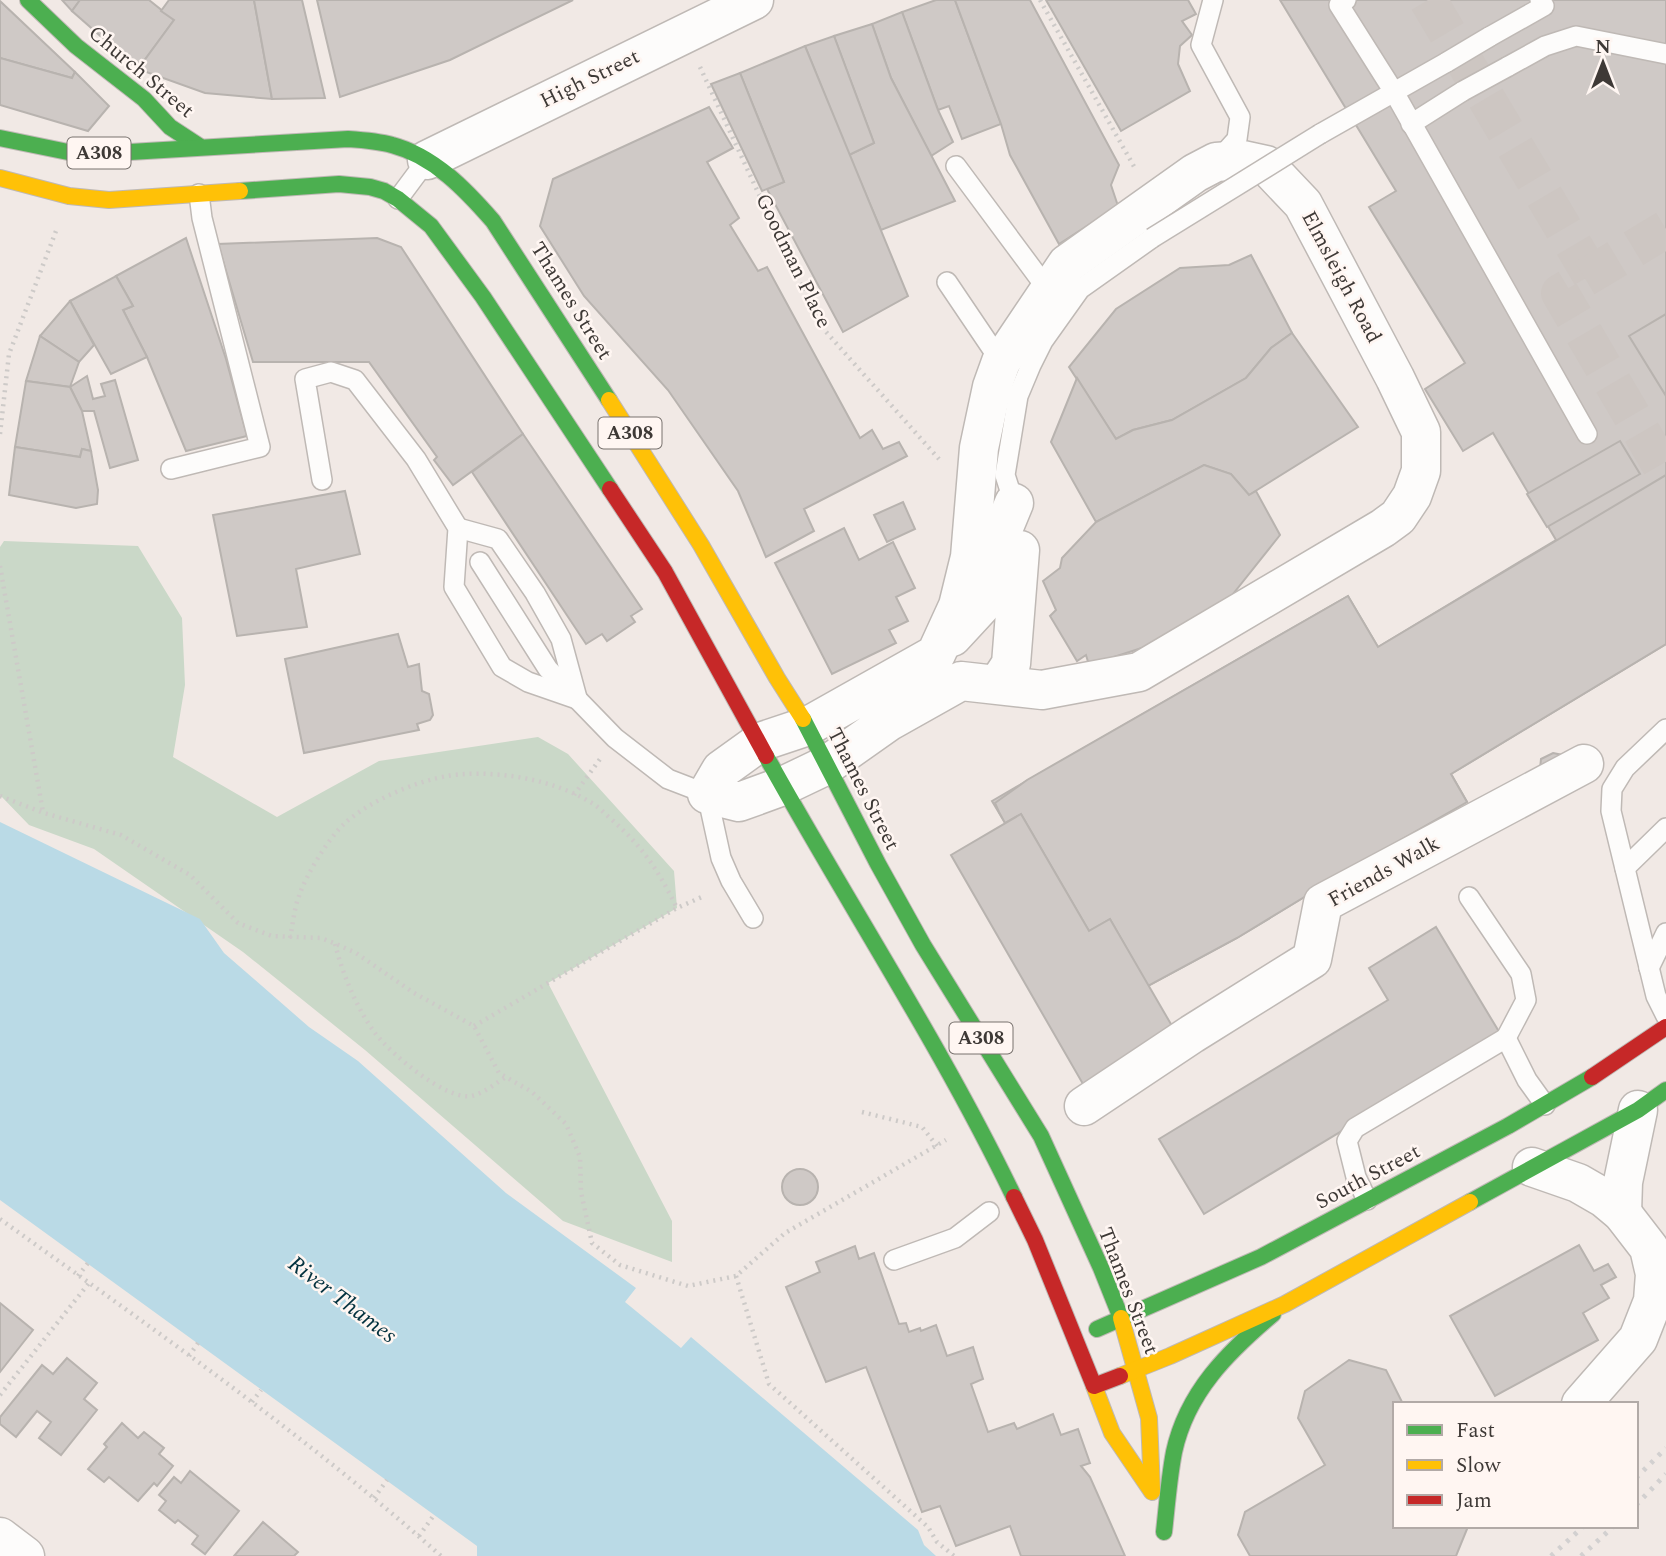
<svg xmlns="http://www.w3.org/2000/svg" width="1666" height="1556" viewBox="0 0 1666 1556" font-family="Spectral,serif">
<rect width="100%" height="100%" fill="#f1e9e5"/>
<!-- green -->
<path fill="#cad8c8" d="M4,541l134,5 44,72 3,67 -12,72 104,60 102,-56 159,-24 30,17 106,117 3,37 -129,75 124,238v41l-109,-41 -198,-171 -122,-98 -149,-103 -65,-24 -29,-30v-248z"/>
<!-- water -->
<path fill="#badae6" d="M0,822l200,97 24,34 85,74 49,34 148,132 130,95 -11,14 56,46 10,-11 227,193 6,15 12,11h-459v-10l-477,-346z"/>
<!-- building -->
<g fill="#cfc9c6" stroke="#b8b3af" stroke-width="2">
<path d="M62,0h18l-8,11z"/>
<path d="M80,0h69l25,20 -36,49 -66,-58z"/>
<path d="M169,0h85l18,99 -67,-6 -67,-24 36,-49 -13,-9z"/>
<path d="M254,0h48l23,98 -53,1z"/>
<path d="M317,0h256l-123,60 -110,37z"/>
<path d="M936,0h19l46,124 -39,15 -13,-33 -11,4 -36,-98z"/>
<path d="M955,0h75l89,165 -8,20 7,21 -59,38 -49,-89 -9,-31z"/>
<path d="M1046,0h142l8,14 -14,7 10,14 -12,11 -2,18 12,27 -69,40z"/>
<path d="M1280,0h386v644l-215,130 16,28 -105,60 -125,76 -89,48 -38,-67 -21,12 -68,-117 -16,9 -13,-22 356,-205 30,51 178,-107 -63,-107 -30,18 -38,-62 40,-26 -96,-156 27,-16z"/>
<path d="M0,1l75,71 -3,6 -72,-20z"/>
<path d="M902,12l36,98 15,32 -22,14 -40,-78 -19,-54z"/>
<path d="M872,24l19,54 64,123 -74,29 -32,-75 25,-12 -40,-107z"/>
<path d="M834,36l40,107 -25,12 -44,-109z"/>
<path d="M805,46l103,250 -65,36 -76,-143 17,-7 -44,-109z"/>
<path d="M0,58l72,20 3,-6 34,34 -21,25 -88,-26z"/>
<path d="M740,73l44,109 -22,9 -51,-107z"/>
<path d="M709,107l24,41 -26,14 32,56 -9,7 28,46 9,-4 93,171 12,-8 11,19 16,-7 8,14 -103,53 10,22 -48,26 -28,-66 -70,-101 -84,-94 -44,-70 13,-47z"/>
<path d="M186,238l40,121 21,77 -61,15 -39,-94 -24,-47 10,-4 -17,-30z"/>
<path d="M377,238l24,9 122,187 -70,51 -19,-25 3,-3 -68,-95h-116l-35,-118z"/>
<path d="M1251,255l41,78 -21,15 -25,30 -74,42 -39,10 -17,9 -47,-72 47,-58 64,-41 49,-3z"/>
<path d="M116,276l17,30 -10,4 24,47 -36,17 -41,-73z"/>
<path d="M70,301l24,44 -15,17 -39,-26z"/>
<path d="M1666,314v82l-37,-60z"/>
<path d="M1292,333l66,94 -109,68 -18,-21 -27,-9 -108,57 -45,-80 26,-64 39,61 17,-9 39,-10 74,-42 25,-30z"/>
<path d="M40,336l39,26 -9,25 -44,-6z"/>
<path d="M87,376l6,23 12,-3 -4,-12 14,-4 23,80 -28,8 -16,-57h-12l-12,-24z"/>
<path d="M26,381l44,6 12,24 9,40 -9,-2 -2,8 -65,-10z"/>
<path d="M523,434l119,175 -11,7 4,6 -28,19 -5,-7 -16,10 -114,-172z"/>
<path d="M1620,441l20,33 -93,53 -20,-33z"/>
<path d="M15,447l65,10 2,-8 9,2 7,39 -1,14 -21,4 -67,-13z"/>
<path d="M1204,465l27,9 18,21 7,-4 24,44 -51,64 -78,46 -62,20 -3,-10 -9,6 -27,-45 6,-6 -13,-29 17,-13 2,-10 34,-36z"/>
<path d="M1666,475v169l-215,130 16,28 -105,60 -125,76 -89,48 -38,-67 -21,12 -68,-117 -16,9 -6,-11 -4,-9 32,-23 321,-184 30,51z"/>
<path d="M345,491l15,63 -64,15 11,58 -70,9 -24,-121z"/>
<path d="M903,502l12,27 -28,13 -13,-27z"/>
<path d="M844,528l15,32 34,-18 22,46 -19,9 12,24 -19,9 7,13 -64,31 -57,-111z"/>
<path d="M398,634l10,33 11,-3 3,27 7,3 4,21 -3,5 -13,4 2,6 -115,23 -19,-94z"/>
<path d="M1553,753l10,2 -23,14 1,-10z"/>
<path d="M1021,814l68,117 21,-12 69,119 -92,53 -136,-236z"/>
<path d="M1436,927l65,108 -297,179 -45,-75 229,-139 -19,-32z"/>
<circle cx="800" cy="1187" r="18"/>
<path d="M1579,1245l15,26 14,-7 8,13 -15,8 8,13 -26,15 15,27 -103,56 -45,-80z"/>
<path d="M855,1246l4,13 15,-6 25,71 7,-1 3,9 11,-4 1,3 15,-6 11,31 26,-9 10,32 -12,5 17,48 26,-9 3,6 36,-15 8,21 17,-6 12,34 -9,3 9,11 35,79h-104l-11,-30 -54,20 -16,-40 -18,6 -56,-145 -40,15 -40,-95 34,-15 -4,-10z"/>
<path d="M0,1303l33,27 -33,42z"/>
<path d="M67,1358l30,25 -13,16 13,11 -36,45 -22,-17 12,-16 -14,-11 -21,26 -16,-13v-7l42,-52 11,9z"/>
<path d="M1349,1360l37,10 17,34h-8v122h70l2,3 -11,27h-206l-12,-21 7,-23 80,-47 -27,-47 7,-27z"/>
<path d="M122,1423l16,15 6,-6 20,16 -5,6 14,12 -16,20 -3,-3 -16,18 -29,-24 -5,5 -16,-13 19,-22 -3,-3z"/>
<path d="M190,1471l49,40 -34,43 -13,-10 6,-8 -20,-16 -3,3 -16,-13 7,-9 -7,-6 15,-18 7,6z"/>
<path d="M263,1522l35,30 -4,4h-60z"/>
</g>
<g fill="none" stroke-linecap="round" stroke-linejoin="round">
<!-- street-tunnel -->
<g stroke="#cdc6c2" stroke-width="38" stroke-dasharray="38 19" stroke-linecap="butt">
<path d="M1428,0l163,275"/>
<path d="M1666,229l-106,64 106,181"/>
</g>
<defs>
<g id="lane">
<path d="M1213,0l-12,45 39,72 -3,22 -18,20"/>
<path d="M1346,0l-7,5 55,87 193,342"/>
<path d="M1489,37l55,-31 -4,-6"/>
<path d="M1507,67l38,-21 31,-10 90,18"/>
<path d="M1411,124l52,-33"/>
<path d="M1320,134l127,-72"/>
<path d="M956,166l92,124"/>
<path d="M398,199l29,-39"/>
<path d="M947,282l54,80"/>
<path d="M171,469l89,-22 -58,-229 -3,-24"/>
<path d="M322,480l-17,-101 26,-7 24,8 61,79 42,69 -4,59 48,80 26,15 49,17"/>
<path d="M1014,503l-9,-28 13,-79 13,-31 12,-24 37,-52 72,-51"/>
<path d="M458,528l40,11 37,54 26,46 16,59"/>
<path d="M480,562l68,107 67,69 53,41 39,15 14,64 10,23 22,37"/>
<path d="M1666,729l-41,39 -13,21 -1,22 45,185 10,20"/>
<path d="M1625,868l41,-40"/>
<path d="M1469,897l52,77 5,26 -20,38"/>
<path d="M1649,968l17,-35"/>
<path d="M1367,1200l-11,-23 -9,-36 8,-13 151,-90 21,42 18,25"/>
<path d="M894,1260l61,-22 34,-26"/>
</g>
<g id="street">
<path d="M427,160l327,-160"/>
<path d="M1243,160l23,5 37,39 92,174 26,54v39l-9,25 -14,21 -15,11 -244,144 -97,18 -81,-9 -73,41 -61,43 -44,21 -44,16 -32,-8 14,-24 39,-28 48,-16 128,-72 22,-48 12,-49 9,-109 13,-61 9,-25 66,-98 128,-91 21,-11z"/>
<path d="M952,637l37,-40 9,-37 4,-28 12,-29"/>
<path d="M998,684l13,-20 9,-114"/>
<path d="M1084,1106l108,-72 120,-75 11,-56 261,-139"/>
<path d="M1532,1167l46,16 26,15 18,15 27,35 6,26 -2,27 -15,38 -57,65"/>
<path d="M1622,1213l1,-31 15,-72"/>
<path d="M0,1537l25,19"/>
</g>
<g id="fast">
<path d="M28,0l48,46 68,53 26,28 29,19"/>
<path d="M0,138l68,14 45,1 235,-14c15,1 30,2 44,6 42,11 74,45 101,76l116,179"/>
<path d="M240,191l99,-7 31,3 14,4 14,8 33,27 52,71 127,192"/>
<path d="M803,719l75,145 45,81 118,191 60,132 20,50"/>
<path d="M766,756c81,147 175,289 248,441"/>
<path d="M1470,1202l168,-92 28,-20"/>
<path d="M1097,1329l164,-72 247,-131 84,-49"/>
<path d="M1164,1532c3,-27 5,-54 10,-80 13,-60 54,-100 99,-138"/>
</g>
<g id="slow">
<path d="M0,178l69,18 40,4 131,-9"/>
<path d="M609,400l92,145 76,133 26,41"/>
<path d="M1121,1318l28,100 3,72"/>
<path d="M1120,1376l50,-20 115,-52 185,-102"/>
<path d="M1094,1386l18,47 40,59"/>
</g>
<g id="jam">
<path d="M610,489l55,83 101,184"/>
<path d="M1592,1077l74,-50"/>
<path d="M1014,1197l21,43 59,146 26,-10"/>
</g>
</defs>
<!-- lane casing -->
<use href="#lane" stroke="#bfb9b5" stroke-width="22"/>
<!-- street casing -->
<use href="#street" stroke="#bfb9b5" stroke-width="41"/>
<!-- fast casing -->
<use href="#fast" stroke="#bfb9b5" stroke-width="18"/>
<!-- slow casing -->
<use href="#slow" stroke="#bfb9b5" stroke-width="18"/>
<!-- jam casing -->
<use href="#jam" stroke="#bfb9b5" stroke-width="18"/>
<!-- path -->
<g stroke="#cdcac8" stroke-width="4.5" stroke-dasharray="2 5" stroke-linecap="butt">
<path d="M1040,0l96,170"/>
<path d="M700,67l119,257 120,135"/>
<path d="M0,434l9,-80 47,-123"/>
<path d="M0,566l43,246"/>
<path d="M574,795l26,-36"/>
<path d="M0,796l44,17 77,22 69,40 48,48 34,13 49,2 13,5 22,10 58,40 60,33 25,47 33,19 34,32 14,33 1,35 11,51 28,22 68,21 48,-10 49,-43 161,-93"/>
<path d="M290,938c3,-14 4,-29 9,-42 7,-21 29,-57 45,-72 28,-26 85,-49 122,-50 41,-2 89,7 124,28 8,4 14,11 21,17 32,28 47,51 66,89"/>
<path d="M335,944c8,31 21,63 40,89 15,20 71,68 97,63 12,-3 24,-13 34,-19"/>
<path d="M474,1026l203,-118 27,-12"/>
<path d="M862,1112l60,15 15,19"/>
<path d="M0,1219c150,108 303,214 441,337"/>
<path d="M78,1276l10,-13"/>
<path d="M736,1276l33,108 159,143 9,15 17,14"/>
<path d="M189,1356l9,-13"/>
<path d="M0,1395l89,-112"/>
<path d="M252,1402l9,-12"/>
<path d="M374,1498l13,-18"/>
<path d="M419,1536l15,-21"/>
</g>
<!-- lane -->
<use href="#lane" stroke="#fdfcfb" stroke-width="19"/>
<!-- street -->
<use href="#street" stroke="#fdfcfb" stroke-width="38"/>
<!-- fast -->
<use href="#fast" stroke="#4caf50" stroke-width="16"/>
<!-- slow -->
<use href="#slow" stroke="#ffc107" stroke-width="16"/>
<!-- jam -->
<use href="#jam" stroke="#c62828" stroke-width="16"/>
<!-- rail -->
<g stroke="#d2d0d0" stroke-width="5" stroke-dasharray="3.5 7" stroke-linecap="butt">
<path d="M1636,1478l30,-30"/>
<path d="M1636,1505l30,-31"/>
<path d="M1551,1556l33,-30"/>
<path d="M1581,1556l33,-30"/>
</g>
<defs>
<g id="lane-bridge">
<path d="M1447,62l42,-25"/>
<path d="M1463,91l44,-24"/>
<path d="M1152,238l168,-104"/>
</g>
</defs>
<!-- lane-bridge casing -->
<use href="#lane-bridge" stroke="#bfb9b5" stroke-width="22" stroke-linecap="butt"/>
<!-- lane-bridge -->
<use href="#lane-bridge" stroke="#fdfcfb" stroke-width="19"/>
</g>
<g text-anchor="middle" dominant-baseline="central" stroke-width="5" stroke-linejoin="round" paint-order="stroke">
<!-- shield labels -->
<g fill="#fff6f2" stroke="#78726e" stroke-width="2">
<rect x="67.5" y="137.5" width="63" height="31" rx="5"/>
<rect x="598.5" y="417.5" width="63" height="31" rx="5"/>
<rect x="949.5" y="1022.5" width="63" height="31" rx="5"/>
</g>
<g font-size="19" font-weight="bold" fill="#3e3936">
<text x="99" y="153">A308</text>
<text x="630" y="433">A308</text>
<text x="981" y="1038">A308</text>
</g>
<!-- street labels -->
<g font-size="21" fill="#3e3936" stroke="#fff6f2">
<text transform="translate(141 72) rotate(40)">Church Street</text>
<text transform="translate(590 79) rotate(-26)">High Street</text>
<text transform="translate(793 261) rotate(64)">Goodman Place</text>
<text transform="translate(1341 277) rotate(62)">Elmsleigh Road</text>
<text transform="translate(571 301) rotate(58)">Thames Street</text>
<text transform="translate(863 789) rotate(63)">Thames Street</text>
<text transform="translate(1384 872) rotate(-29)">Friends Walk</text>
<text transform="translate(1368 1177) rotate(-28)">South Street</text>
<text transform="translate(1128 1291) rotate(69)">Thames Street</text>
</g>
<!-- water labels -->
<g font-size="23" font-style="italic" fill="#04323f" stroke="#fff6f2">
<text transform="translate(342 1300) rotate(37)">River Thames</text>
</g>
</g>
<!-- legend -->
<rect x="1393" y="1402" width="245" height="126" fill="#fff6f2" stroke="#b2aaa7" stroke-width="2"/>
<rect x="1407" y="1425" width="35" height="10" fill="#4caf50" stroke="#b2aaa7" stroke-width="2"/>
<text x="1456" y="1437" font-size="21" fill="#3e3936">Fast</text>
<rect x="1407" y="1460" width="35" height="10" fill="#ffc107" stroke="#b2aaa7" stroke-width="2"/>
<text x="1456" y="1472" font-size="21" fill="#3e3936">Slow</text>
<rect x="1407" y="1495" width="35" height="10" fill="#c62828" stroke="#b2aaa7" stroke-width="2"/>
<text x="1456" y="1507" font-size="21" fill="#3e3936">Jam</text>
<!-- north arrow -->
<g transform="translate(1603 63)" stroke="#fff6f2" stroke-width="5" paint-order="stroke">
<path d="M0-5L12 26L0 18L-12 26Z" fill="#3e3936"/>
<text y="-10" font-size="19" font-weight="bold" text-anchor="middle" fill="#3e3936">N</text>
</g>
</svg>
